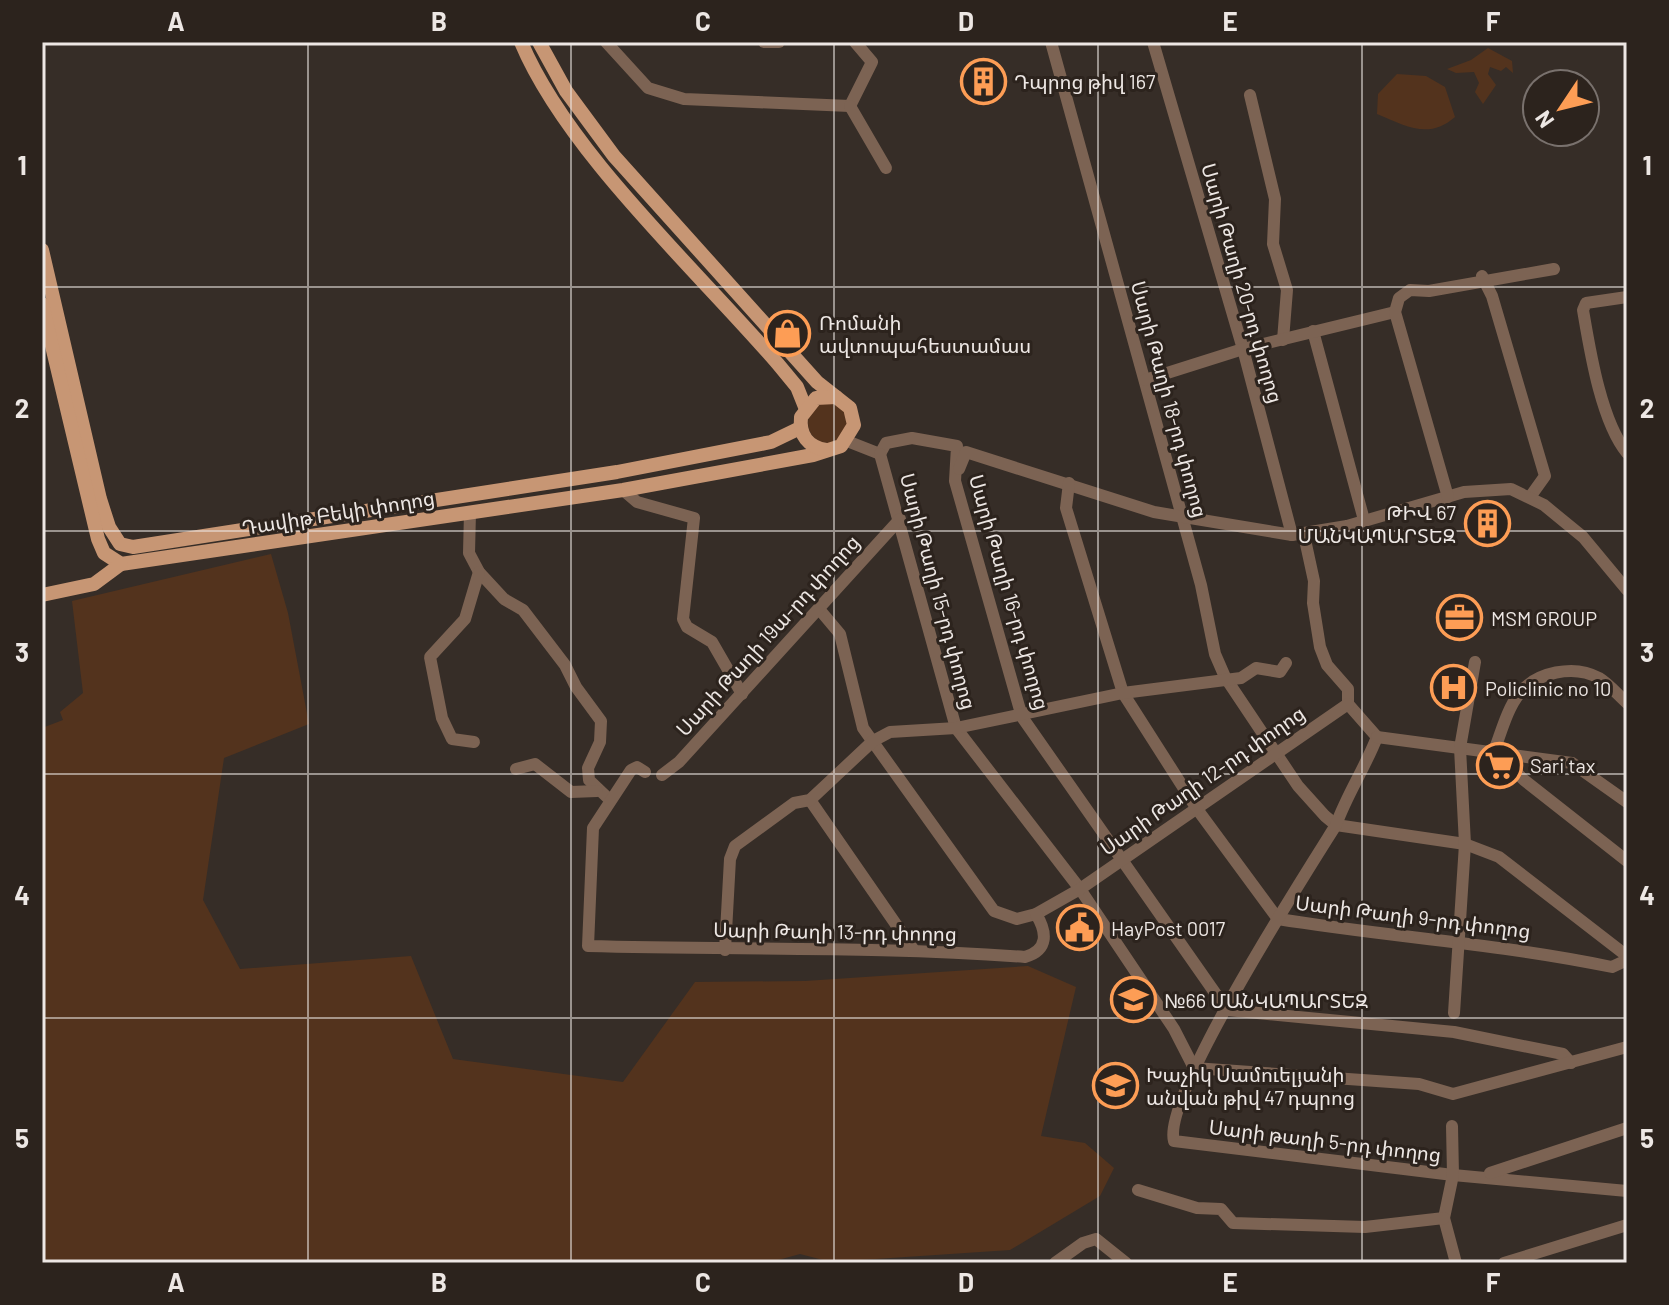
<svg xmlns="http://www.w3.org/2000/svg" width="1669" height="1305" viewBox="0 0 1669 1305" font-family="Barlow,'Noto Sans Armenian',sans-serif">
<rect width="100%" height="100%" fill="#362d27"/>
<!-- green -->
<g fill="#53331d">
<path d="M1488,48l24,13 1,12 -7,-6 -5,4 -11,-4 -2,7 8,11 -13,19 -8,-12 4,-9 -5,-11 -18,1 -9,-4 24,-9z"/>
<path d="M1397,74l29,2 19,11 10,30c-26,23 -49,9 -78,-3l1,-20z"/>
<circle cx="828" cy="423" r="20"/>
<path d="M271,554l17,59 21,111 -85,34 -21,142 37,69 171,-13 42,103 170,23 72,-100 110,-1 223,-15 48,21 -35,149 44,7 29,25 -14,28 -90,54 -179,12 -31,-8 -33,9h-725v-535l21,-8 -3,-8 23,-19 -11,-92z"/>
</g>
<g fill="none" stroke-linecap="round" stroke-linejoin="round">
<!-- minor -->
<g stroke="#7c6353" stroke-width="12">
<path d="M606,42l42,46 36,11 166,7"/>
<path d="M764,42h15"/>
<path d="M1051,42l150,543 14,69 10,23 73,109 27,30 11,9 129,19 34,13 128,99"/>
<path d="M1153,42l90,307 49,186"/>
<path d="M1250,95l25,104 -2,45 14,46 -4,50"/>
<path d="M850,106l22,-44 -17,-20"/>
<path d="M850,106l36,62"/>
<path d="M1482,276l10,20 53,180 -15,21"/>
<path d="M1627,297l-41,6 -3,7c7,41 18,111 44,143"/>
<path d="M1313,331l51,189"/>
<path d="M1145,380l98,-31 152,-37"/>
<path d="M847,441l33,13"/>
<path d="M880,454l6,-11 26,-5 45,8 -2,35 67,236 205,293 227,22 109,22 8,9"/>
<path d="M880,454l76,274 124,161 94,140 20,39"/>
<path d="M959,469l7,-17 188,60 138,23 55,-9 117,-34 47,-3 33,16 39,32 44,53"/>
<path d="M1069,483l-3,25 57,185 74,116 81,110c112,18 224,25 334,48l15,-7"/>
<path d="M623,490l14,12 57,16 -11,101 4,8 25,15 30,52"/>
<path d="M1448,497l-53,-185 4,-14 11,-8 19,1 125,-22"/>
<path d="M470,512l-1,41 10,19 25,27 19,11 42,55 11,22 25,34 -1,21 -12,26 1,12 21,20"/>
<path d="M1304,535l10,46 -1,22 7,44 7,18 21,24v15l29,33"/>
<path d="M819,609l21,25 23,94 131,183 23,8 19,-5 44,-25 268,-185"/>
<path d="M1627,703c-9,-8 -18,-19 -28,-25 -25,-14 -63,-6 -80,16 -12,15 -18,39 -25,57l30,29 103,81"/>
<path d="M1377,737c-12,31 -30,57 -41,88 -30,48 -175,273 -162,316l279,34 174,16"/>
<path d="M1377,737l195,26 55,39"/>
<path d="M474,742l-22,-3 -10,-21 -12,-61 35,-38 14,-47"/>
<path d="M516,769l19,-5 36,28 26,-1"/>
<path d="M645,772l-8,-5 -6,3 -38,58 -5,118c146,4 291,0 437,11 24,-7 22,-25 11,-43"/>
<path d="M662,775l17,-13 221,-243"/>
<path d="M810,800l103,149"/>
<path d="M725,950l5,-91 5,-13 59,-43 16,-3 63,-59 17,-9 66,-4 167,-35 118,-15 15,-10 24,4 6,-9"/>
<path d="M1454,1013l11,-169 -5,-96 15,-86"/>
<path d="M1194,1068l225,16 34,10 174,-47"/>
<path d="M1452,1126l1,49 -9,43 12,45"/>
<path d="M1490,1173l137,-45"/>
<path d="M1138,1190l59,18 24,1 12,14 132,4 79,-9"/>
<path d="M1055,1263l28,-20 13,-4 30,24"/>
<path d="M1504,1263l123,-38"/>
</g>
<!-- major -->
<g stroke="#c79674" stroke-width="14">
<path d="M521,42c46,110 178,230 257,322l19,23 8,20"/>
<path d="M42,250l58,249 9,28 11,17 13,3 484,-75 154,-30 29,-14"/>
<path d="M42,304l56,235 6,14 17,11 502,-74 190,-35 28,-9 13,-21 -4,-17 -33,-26 -203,-226 -48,-65 -27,-49"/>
<path d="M826,450c-18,-3 -27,-15 -25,-33l15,-19 20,-1"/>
<path d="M42,595l52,-11 27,-20"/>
</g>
</g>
<!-- grid -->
<path fill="none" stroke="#ede7e4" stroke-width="2" stroke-opacity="0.55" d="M308,42v1221M571,42v1221M834,42v1221M1098,42v1221M1362,42v1221M42,287h1585M42,531h1585M42,774h1585M42,1018h1585"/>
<!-- icons -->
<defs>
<symbol id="building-ring" viewBox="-11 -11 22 22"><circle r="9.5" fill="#2c231d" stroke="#fd9d55" stroke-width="1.5"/><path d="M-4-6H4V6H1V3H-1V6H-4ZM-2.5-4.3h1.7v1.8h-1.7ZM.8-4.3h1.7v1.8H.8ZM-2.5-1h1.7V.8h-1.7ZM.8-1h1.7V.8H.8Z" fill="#fd9d55"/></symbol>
<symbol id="shop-ring" viewBox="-11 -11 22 22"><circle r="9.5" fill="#2c231d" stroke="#fd9d55" stroke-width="1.5"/><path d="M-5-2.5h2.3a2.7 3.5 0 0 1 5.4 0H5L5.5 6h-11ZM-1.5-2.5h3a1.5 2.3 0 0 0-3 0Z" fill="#fd9d55"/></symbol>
<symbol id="office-ring" viewBox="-11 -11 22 22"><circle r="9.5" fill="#2c231d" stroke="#fd9d55" stroke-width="1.5"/><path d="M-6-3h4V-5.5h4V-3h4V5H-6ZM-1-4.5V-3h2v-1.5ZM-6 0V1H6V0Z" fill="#fd9d55"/></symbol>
<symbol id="hospital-ring" viewBox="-11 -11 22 22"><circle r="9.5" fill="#2c231d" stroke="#fd9d55" stroke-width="1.5"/><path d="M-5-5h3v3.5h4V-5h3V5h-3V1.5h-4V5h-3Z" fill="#fd9d55"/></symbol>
<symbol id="supermarket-ring" viewBox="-11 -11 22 22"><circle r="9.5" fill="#2c231d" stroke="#fd9d55" stroke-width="1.5"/><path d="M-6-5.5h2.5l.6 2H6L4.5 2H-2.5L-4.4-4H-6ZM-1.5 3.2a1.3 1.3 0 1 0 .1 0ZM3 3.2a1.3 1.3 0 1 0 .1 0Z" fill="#fd9d55"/></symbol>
<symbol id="civic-ring" viewBox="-11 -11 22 22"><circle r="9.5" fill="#2c231d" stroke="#fd9d55" stroke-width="1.5"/><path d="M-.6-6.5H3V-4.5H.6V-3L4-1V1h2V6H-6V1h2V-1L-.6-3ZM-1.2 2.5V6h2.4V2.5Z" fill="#fd9d55"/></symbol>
<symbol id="school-ring" viewBox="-11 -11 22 22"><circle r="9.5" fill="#2c231d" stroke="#fd9d55" stroke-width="1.5"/><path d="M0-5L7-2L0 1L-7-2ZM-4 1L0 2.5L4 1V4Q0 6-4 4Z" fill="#fd9d55"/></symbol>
</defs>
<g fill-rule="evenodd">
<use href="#building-ring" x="958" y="56" width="51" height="51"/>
<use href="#shop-ring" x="762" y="308" width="51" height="51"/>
<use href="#building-ring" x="1462" y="498" width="51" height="51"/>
<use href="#office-ring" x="1434" y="592" width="51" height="51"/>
<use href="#hospital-ring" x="1428" y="662" width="51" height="51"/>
<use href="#supermarket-ring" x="1474" y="740" width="51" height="51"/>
<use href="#civic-ring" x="1054" y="902" width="51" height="51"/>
<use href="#school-ring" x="1108" y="974" width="51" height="51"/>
<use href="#school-ring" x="1090" y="1060" width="51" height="51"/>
</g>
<g text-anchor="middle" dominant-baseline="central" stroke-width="6" stroke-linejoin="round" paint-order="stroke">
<!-- poi labels -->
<g font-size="20" fill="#ede7e4" stroke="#2c231d" text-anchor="start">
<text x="1014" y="81">Դպրոց թիվ 167</text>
<text x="819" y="322">Ռոմանի<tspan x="819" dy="23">ավտոպահեստամաս</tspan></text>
<text x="1456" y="512" text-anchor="end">ԹԻՎ 67<tspan x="1456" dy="23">ՄԱՆԿԱՊԱՐՏԵԶ</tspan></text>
<text x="1491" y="618">MSM GROUP</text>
<text x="1485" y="688">Policlinic no 10</text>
<text x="1530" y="765">Sari tax</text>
<text x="1111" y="928">HayPost 0017</text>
<text x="1164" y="1000">№66 ՄԱՆԿԱՊԱՐՏԵԶ</text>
<text x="1146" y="1074">Խաչիկ Սամուելյանի<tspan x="1146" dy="23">անվան թիվ 47 դպրոց</tspan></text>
</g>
<!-- street labels -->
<g font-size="20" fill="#ede7e4" stroke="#2c231d">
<text transform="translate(1243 283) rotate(74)">Սարի Թաղի 20-րդ փողոց</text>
<text transform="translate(1170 399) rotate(75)">Սարի Թաղի 18-րդ փողոց</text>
<text transform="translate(338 512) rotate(-9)">Դավիթ Բեկի փողոց</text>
<text transform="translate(939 591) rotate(75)">Սարի Թաղի 15-րդ փողոց</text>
<text transform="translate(1010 592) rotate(74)">Սարի Թաղի 16-րդ փողոց</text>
<text transform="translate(767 635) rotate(-48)">Սարի Թաղի 19ա-րդ փողոց</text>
<text transform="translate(1202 780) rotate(-35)">Սարի Թաղի 12-րդ փողոց</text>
<text transform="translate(1413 916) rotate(7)">Սարի Թաղի 9-րդ փողոց</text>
<text transform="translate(835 931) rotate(1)">Սարի Թաղի 13-րդ փողոց</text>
<text transform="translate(1325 1140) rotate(7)">Սարի թաղի 5-րդ փողոց</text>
</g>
</g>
<!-- border -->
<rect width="1669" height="1305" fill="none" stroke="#2c231d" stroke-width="88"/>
<!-- north arrow -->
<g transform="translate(1561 108) rotate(235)"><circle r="38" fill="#2c231d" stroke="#79716d" stroke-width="2"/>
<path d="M0-6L14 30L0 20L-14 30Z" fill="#fd9d55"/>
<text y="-12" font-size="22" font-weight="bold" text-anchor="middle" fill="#ede7e4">N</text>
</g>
<rect x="44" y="44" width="1581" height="1217" fill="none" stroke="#ede7e4" stroke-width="3"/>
<g font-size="26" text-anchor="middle" font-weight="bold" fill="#ede7e4">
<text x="176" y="31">A</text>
<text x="439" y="31">B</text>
<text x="703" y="31">C</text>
<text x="966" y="31">D</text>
<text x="1230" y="31">E</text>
<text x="1493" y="31">F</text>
<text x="22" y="175">1</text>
<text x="1647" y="175">1</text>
<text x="22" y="418">2</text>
<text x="1647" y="418">2</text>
<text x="22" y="662">3</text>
<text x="1647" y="662">3</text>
<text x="22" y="905">4</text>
<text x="1647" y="905">4</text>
<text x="22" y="1148">5</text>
<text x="1647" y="1148">5</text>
<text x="176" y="1292">A</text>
<text x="439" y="1292">B</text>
<text x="703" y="1292">C</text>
<text x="966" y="1292">D</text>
<text x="1230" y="1292">E</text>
<text x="1493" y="1292">F</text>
</g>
</svg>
